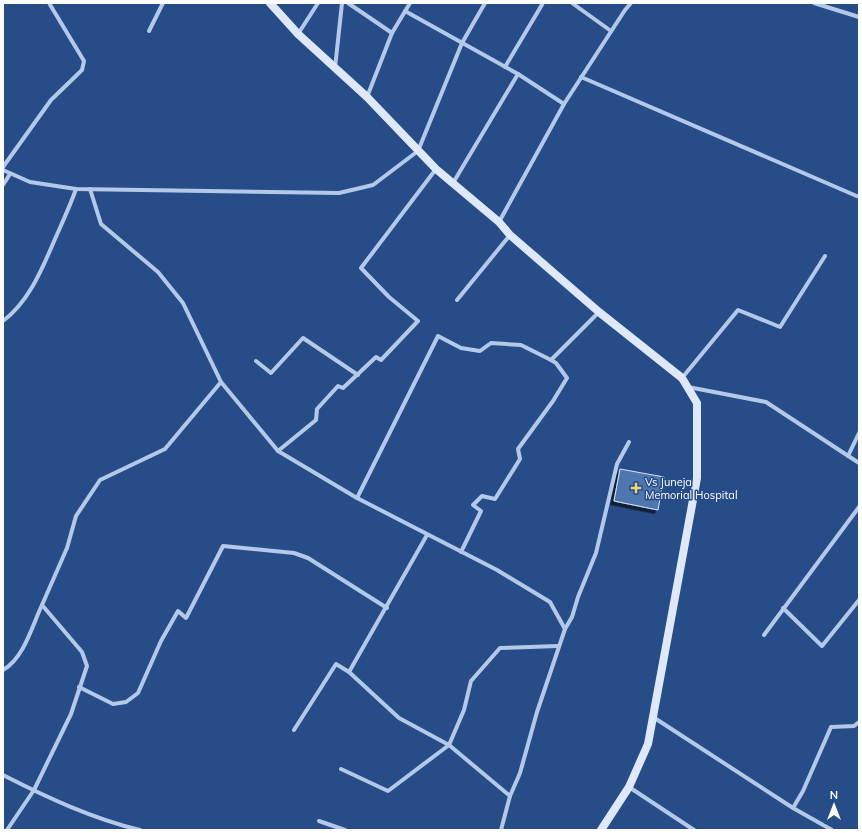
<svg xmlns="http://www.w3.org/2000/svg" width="862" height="833" viewBox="0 0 862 833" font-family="Mulish,sans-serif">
<defs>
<filter id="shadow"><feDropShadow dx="-3.5" dy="3.5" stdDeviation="0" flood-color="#0009"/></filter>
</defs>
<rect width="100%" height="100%" fill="#274d88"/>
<!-- building -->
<path fill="#5077af" stroke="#d8e4f7" filter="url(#shadow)" d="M620,469l44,8 -6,33 -44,-9z"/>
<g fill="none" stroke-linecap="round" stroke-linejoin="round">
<!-- minor -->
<g stroke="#b4c9e9" stroke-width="4">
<path d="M348,3l44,30"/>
<path d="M572,3l39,28"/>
<path d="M814,3l45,14"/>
<path d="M405,11l113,63 46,30"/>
<path d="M149,31l14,-28"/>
<path d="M298,34l20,-31"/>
<path d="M505,67l38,-64"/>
<path d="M335,68l7,-65"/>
<path d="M581,77l278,120"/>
<path d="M367,97l25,-64 18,-30"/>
<path d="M3,167l48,-67 31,-30 2,-9 -35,-58"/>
<path d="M3,170l27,12 46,7 263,4 34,-8 45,-34 44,-108 23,-40"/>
<path d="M453,183l65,-109"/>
<path d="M3,185l7,-11"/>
<path d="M90,189l11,35 57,48 25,31 38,79 57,69 79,47 140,72 53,32 15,27 -28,83 -17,61 -10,23 -9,34"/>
<path d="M499,222l65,-118 61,-94 6,-7"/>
<path d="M457,300l53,-65"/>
<path d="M3,321c24,-18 37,-47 49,-75 8,-19 17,-37 24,-57"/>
<path d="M256,361l15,12 32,-35 55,37"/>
<path d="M682,378l56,-68 42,17 45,-71"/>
<path d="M688,387l78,15 93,61"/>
<path d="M278,451l38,-31 1,-11 21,-23 5,2 33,-31 5,3 37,-39 -29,-24 -28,-29 75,-99"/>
<path d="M848,456l11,-23"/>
<path d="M357,498l81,-162 23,12 19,3 11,-8 30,2 30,15"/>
<path d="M461,552l20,-41 -8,-6 9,-9 13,3 25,-40 -2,-10 35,-48 14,-23 -11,-15 -5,-3 48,-48"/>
<path d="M783,608l39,38 37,-46"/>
<path d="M565,629l7,-12 6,-20 18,-44 21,-89 12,-22"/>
<path d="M764,635l95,-128"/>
<path d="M3,670c21,-12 29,-44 39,-65"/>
<path d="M349,672l78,-137"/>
<path d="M79,687l34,17 13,-2 12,-9 23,-52 17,-30 8,7 37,-72 71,7 14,5 79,50"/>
<path d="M653,717l140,91 10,-17 28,-64 23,-1 5,-4"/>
<path d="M294,730l42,-66 13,8 50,46 50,27 61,51"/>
<path d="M341,769l47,22 61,-46 15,-35 7,-29 29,-33 58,-2"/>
<path d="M3,775c43,22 90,44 137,55"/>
<path d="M629,787l65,43"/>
<path d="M793,808l39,22"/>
<path d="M319,821l26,9"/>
<path d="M7,830l27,-40 37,-76 16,-48 -5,-14 -40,-47 25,-57 9,-32 24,-36 65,-31 56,-67"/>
</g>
<!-- secondary -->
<path stroke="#dee8f8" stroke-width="8" d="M270,3l28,31 69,63 69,72 63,53 11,13 89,77 83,66 15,25v75l-49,266 -19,43 -28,43"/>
</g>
<!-- markers -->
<path fill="#f1d47a" stroke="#274d88" stroke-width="1.5" d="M634 482h4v4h4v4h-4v4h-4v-4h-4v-4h4z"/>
<g text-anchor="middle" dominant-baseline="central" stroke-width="3" stroke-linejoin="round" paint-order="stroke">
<!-- poi labels -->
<g font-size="11" fill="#fff" stroke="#274d88" text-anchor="start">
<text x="645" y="482">Vs Juneja<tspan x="645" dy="13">Memorial Hospital</tspan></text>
</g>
</g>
<!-- border -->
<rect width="862" height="833" fill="none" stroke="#ffffff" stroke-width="8"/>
<!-- north arrow -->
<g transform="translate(834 805)" stroke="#274d88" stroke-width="3" paint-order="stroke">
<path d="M0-3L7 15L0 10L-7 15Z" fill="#ffffff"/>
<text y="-6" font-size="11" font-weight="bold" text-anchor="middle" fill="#ffffff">N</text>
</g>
</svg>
